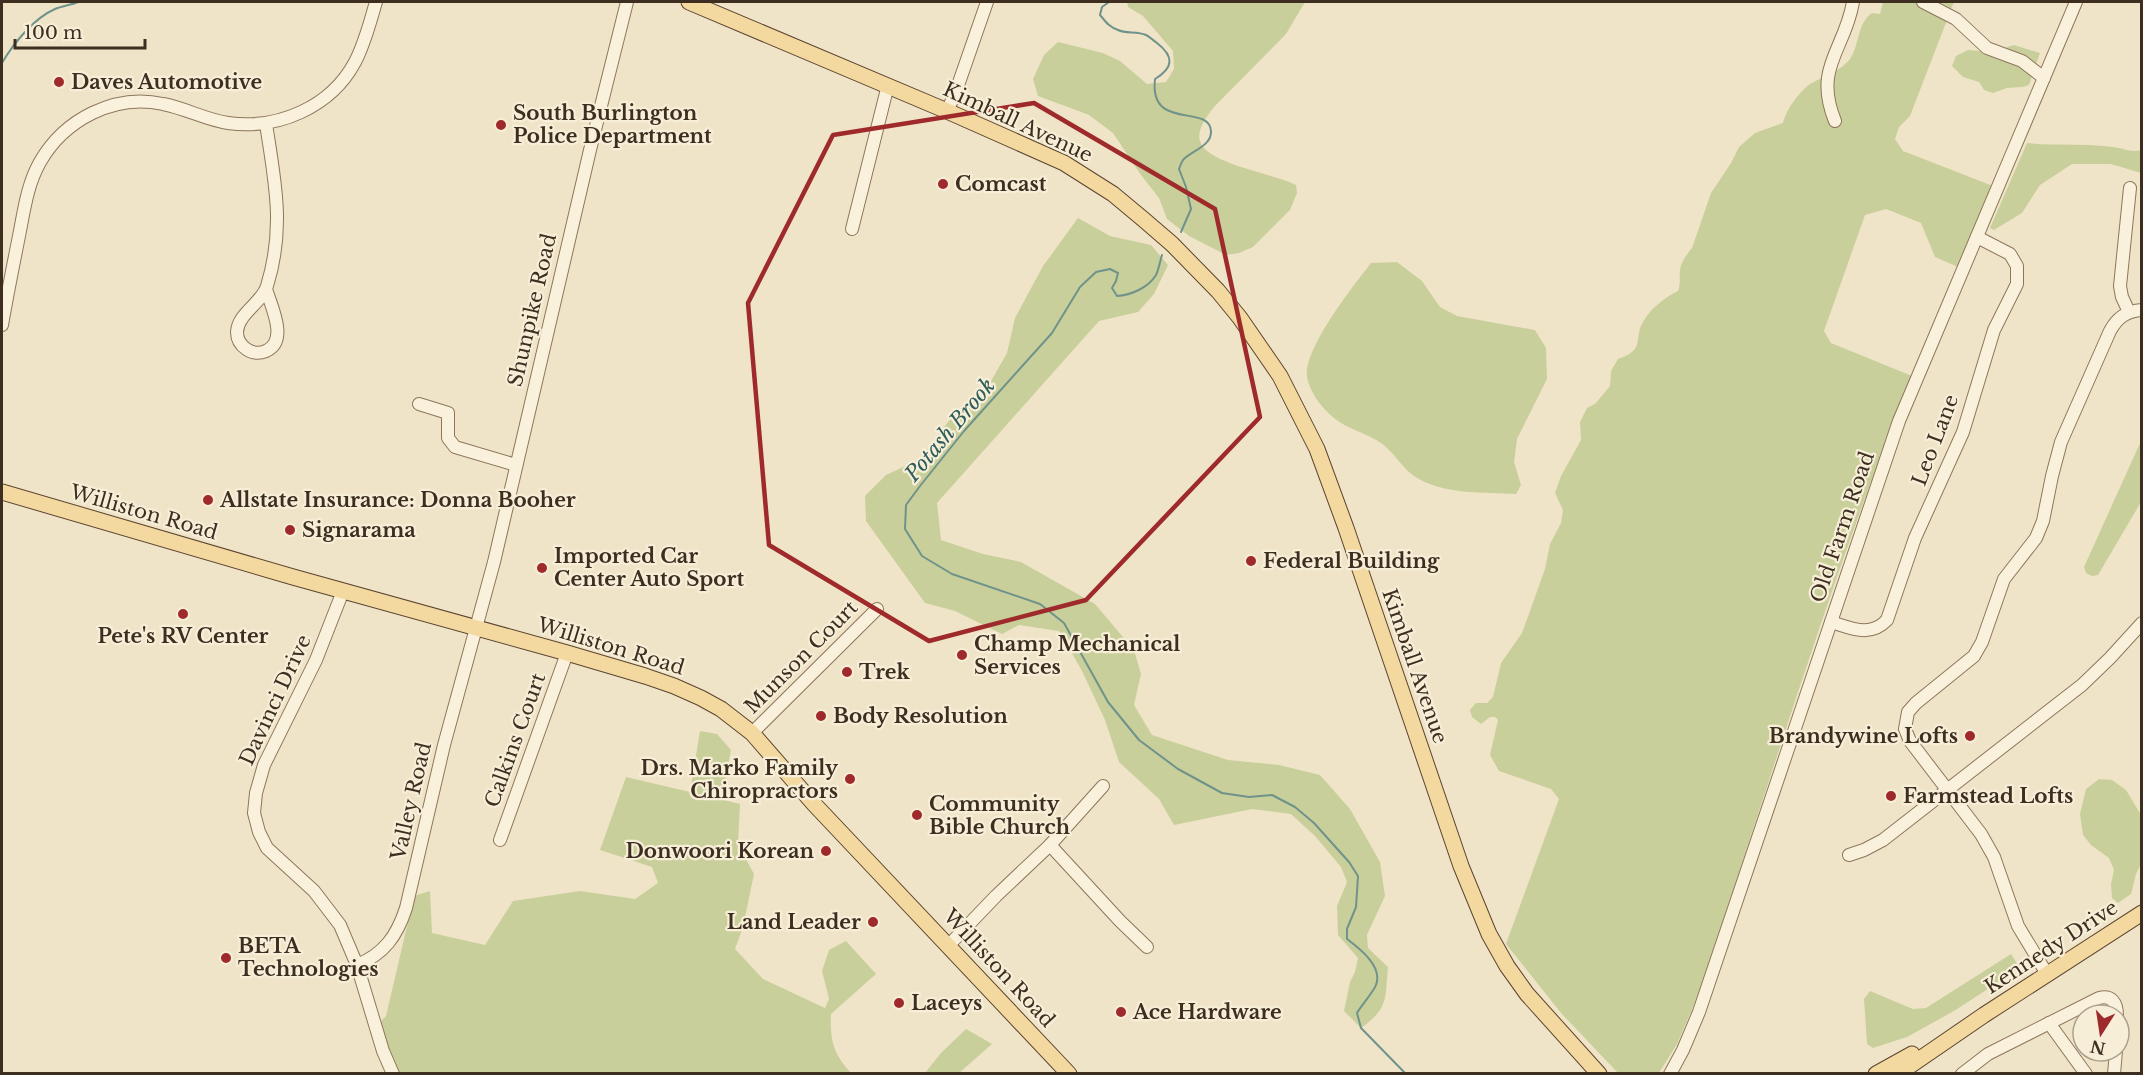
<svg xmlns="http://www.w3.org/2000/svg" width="2143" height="1075" viewBox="0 0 2143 1075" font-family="'Libre Baskerville',serif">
<rect width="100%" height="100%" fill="#f0e4c8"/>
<!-- green -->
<g fill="#c9cf9b">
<path d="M1127,2h178l-19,32 -72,73c-6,8 -18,23 -14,34 6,23 76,33 96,44l1,8 -7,17 -37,37 -14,6 -13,2 -37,-19 -22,-17 -8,-21 -18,-23 -28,-42 -24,-18 -51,-19 -5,-17 11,-24 14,-13 45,11 17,8 27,23 19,-2 8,-13 -1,-18 -30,-35 -15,-9z"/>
<path d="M1883,2h71l-44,114 -11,11 -4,12 8,12 90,35 -35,81 -23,-10 -14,-34 -35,-14 -21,6 -41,116 7,12 81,33c-83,204 -144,416 -216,624l-19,44 -18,29h-41l-57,-60 -55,-69 53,-145 -8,-10 -52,-18 -9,-16 8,-35 -3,-3h-5l-9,7 -9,-7 -2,-7 6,-7h11l6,-6 8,-34 21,-30 23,-64 5,-25 11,-21 2,-13 -8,-17 6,-17 20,-36 -1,-18 7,-14 8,-4 15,-18 1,-15 7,-12c28,-9 15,-20 25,-37 7,-13 22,-25 35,-31 3,-8 1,-13 2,-21 1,-8 7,-16 12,-22l19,-55 20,-30 8,-16 16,-14 28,-10c3,-13 16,-31 27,-39 13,-8 30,-12 40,-25 10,-15 7,-36 22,-46l8,1z"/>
<path d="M2014,45l26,8 -11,32 -6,2 -16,1 -14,5 -9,-3 -5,-8 -16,-5 -11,-11 4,-10 12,-6 23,2z"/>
<path d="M2027,143c28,3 58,0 86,4 10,1 19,6 28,3v23l-30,-9h-39l-32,21 -18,28 -28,17 -4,-2z"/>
<path d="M1078,218l32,18 41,9 17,20 -14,29 -16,18 -39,9 -162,182 4,37 42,14 38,8 74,42 39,46 7,24 -7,31 18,30 76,25 51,5 41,10 30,34 30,53 5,34 -18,39 1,13 20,19c-3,32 1,41 -27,61l-17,-17 6,-29 5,-10 3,-14 -20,-23 -1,-29 10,-24 -6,-15 -26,-31 -24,-22 -39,-5 -78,16 -15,-26 -40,-37 -14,-42 -24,-51 -22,-38 -40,-6 -17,9 -47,-23 -30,-8 -59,-82 -1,-25 21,-21 34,-16 34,-45 28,-17 25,-44 8,-35 28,-52z"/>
<path d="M1397,262l25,19 18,26 17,9 78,14 11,18 1,31 -30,60 -3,23 7,23 -5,9c-33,-2 -74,1 -102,-18 -13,-9 -23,-28 -36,-35 -14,-9 -31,-12 -44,-23 -13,-11 -24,-25 -27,-41 -4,-28 47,-92 64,-114z"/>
<path d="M2141,441v61l-43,73 -6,1 -6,-3 -2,-6z"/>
<path d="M700,731l17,3 14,16 -7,37v13l16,4 -2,40 16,30 -11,53 -8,22 28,30 62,29 4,-9 -7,-28 7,-21 17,-9 30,33 -45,40c-1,26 2,40 20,59h-452l-8,-14 -11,-37 6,-6 28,-120 16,-5 2,42 53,12 28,-44 67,-10 55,8 23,-16 -6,-16 -52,-17 26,-73 64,15z"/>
<path d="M2099,779l13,1 14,10 15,25v49l-5,10 -5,20 -13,9 -6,-5 -1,-14 3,-14 -5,-12 -18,-13 -8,-10 -3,-21 6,-25z"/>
<path d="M2011,954l9,14 -66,43 -47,26 -34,11 -6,-4 -3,-45 6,-8 43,18 13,-1z"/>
<path d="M966,1029l26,15 -33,29h-34l16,-20z"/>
</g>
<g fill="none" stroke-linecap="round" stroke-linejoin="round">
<!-- stream -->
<g stroke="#6f938a" stroke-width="2">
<path d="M1109,2l-7,5 -2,8c6,7 9,12 18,15 8,4 19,1 28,5 4,2 8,6 11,8 18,14 16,25 -2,36 -6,53 54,24 56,52 1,15 -20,20 -28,29 -2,3 -3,6 -4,9l7,18 5,22 -10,23"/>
<path d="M2,63c11,-19 32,-45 53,-54 7,-3 16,-4 23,-7"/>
<path d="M1162,255c-2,6 -3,14 -6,20 -8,13 -25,20 -39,21l-5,-8 4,-7 2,-8 -8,-4 -14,3 -16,15 -28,46 -88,98 -44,55 -14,19 -1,24 17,27 30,18 88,30 24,19 44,79 31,38 39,29 44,24 27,4 23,-2 23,12 19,16 35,39 9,14 -2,31 -9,22v10c13,10 36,27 29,46 -2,6 -15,21 -19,28l4,15 45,46"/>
</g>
<defs>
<g id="minor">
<path d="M1923,2l33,17 31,29 35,13 22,17"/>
<path d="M947,111l8,-17 32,-92"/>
<path d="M1835,121c-22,-54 10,-71 18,-119"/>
<path d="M266,124c9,58 19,104 1,162 -5,17 -29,27 -30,46 0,14 15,25 29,19 23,-10 5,-45 0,-62"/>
<path d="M852,229l36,-144"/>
<path d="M2129,312l-7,-15 -2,-11 10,-98"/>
<path d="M2,325c5,-29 11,-59 17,-89 5,-25 8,-51 21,-74 24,-42 74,-69 123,-58 22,4 43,16 65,19 50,7 103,-16 127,-61 10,-19 15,-40 21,-60"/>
<path d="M419,404l29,9v25l7,9 61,18"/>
<path d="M343,591l-27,69 -52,105 -8,28 -2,20 5,19 8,16 47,43 26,34 17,40 26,86 10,23"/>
<path d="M1831,622c20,6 39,16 56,-2l28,-82 48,-106 31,-102 23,-46v-18l-7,-12 -33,-17"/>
<path d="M752,733l125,-124"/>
<path d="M500,840l67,-187"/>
<path d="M1050,845l70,76 27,26"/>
<path d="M1849,855l15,-5 19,-10 199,-155 28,-27 32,-35"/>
<path d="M949,945l47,-49 54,-51 53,-59"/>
<path d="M357,965c27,-11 40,-29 49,-57l38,-163 50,-183 96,-412 37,-148"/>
<path d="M2047,974l-29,-48 -24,-69 -13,-23 -71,-93 -5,-12 3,-17 8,-9 58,-47 8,-14 22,-63 32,-41 7,-17 9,-45 9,-34 49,-111c7,-13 16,-20 32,-21"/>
<path d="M2049,1023l37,51"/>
<path d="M1670,1074l13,-24 16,-38 200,-591 177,-419"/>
<path d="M1962,1074l26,-20 111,-56c13,-3 18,5 18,17"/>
<path d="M2114,1074l2,-23"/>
</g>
<g id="major">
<path d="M689,2l258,109 117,52 49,31 30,25 29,25 46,47 22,27 40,58 37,73 29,79 115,338 28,68 18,32 20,28 72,80"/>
<path d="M2,492l291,85 274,76 78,23 29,10 27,12 20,11 31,24 62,71 255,270"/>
<path d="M1876,1074l36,-20"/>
<path d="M1898,1074l86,-59 158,-102"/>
</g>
</defs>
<!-- minor casing -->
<use href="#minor" stroke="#8d765c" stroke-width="14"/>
<!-- major casing -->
<use href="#major" stroke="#5b4430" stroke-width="17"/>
<!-- minor -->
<use href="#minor" stroke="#faf1dc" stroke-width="12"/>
<!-- major -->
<use href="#major" stroke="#f3d9a0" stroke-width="15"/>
</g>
<!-- marked area -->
<path fill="none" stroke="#9e2a2b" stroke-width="4.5" stroke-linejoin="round" d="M1034,103l181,106 45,208 -174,183 -157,41 -160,-96 -21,-242 85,-168z"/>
<!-- markers -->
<g fill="#9e2a2b" stroke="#f7eed8" stroke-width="2">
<circle cx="59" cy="82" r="6"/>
<circle cx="501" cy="125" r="6"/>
<circle cx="943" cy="184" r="6"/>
<circle cx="208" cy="500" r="6"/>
<circle cx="290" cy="530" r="6"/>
<circle cx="1251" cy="561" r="6"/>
<circle cx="542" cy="568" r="6"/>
<circle cx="183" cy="614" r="6"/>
<circle cx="962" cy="655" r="6"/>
<circle cx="847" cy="672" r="6"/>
<circle cx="821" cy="716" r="6"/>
<circle cx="1970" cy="736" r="6"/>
<circle cx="850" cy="779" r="6"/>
<circle cx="1891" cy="796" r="6"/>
<circle cx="917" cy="815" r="6"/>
<circle cx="826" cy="851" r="6"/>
<circle cx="873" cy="922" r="6"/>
<circle cx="226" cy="958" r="6"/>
<circle cx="899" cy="1003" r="6"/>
<circle cx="1121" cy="1012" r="6"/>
</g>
<g text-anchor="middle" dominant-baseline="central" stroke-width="4.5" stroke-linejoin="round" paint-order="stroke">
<!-- poi labels -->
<g font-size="20" font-weight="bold" fill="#3d2e20" stroke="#f7eed8" text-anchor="start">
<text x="71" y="82">Daves Automotive</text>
<text x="513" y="113">South Burlington<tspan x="513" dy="23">Police Department</tspan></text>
<text x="955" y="184">Comcast</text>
<text x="220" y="500">Allstate Insurance: Donna Booher</text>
<text x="302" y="530">Signarama</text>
<text x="554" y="556">Imported Car<tspan x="554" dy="23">Center Auto Sport</tspan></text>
<text x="1263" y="561">Federal Building</text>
<text x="183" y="636" text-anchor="middle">Pete's RV Center</text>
<text x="974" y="644">Champ Mechanical<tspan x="974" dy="23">Services</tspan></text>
<text x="859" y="672">Trek</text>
<text x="833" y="716">Body Resolution</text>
<text x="1958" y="736" text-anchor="end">Brandywine Lofts</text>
<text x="838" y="768" text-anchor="end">Drs. Marko Family<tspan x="838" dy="23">Chiropractors</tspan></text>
<text x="1903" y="796">Farmstead Lofts</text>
<text x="929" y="804">Community<tspan x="929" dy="23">Bible Church</tspan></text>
<text x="814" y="851" text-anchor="end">Donwoori Korean</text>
<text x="861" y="922" text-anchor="end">Land Leader</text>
<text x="238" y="946">BETA<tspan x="238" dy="23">Technologies</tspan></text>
<text x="911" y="1003">Laceys</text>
<text x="1133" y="1012">Ace Hardware</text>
</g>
<!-- street labels -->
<g font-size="20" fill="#3d2e20" stroke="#f7eed8">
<text transform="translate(1018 122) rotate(25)">Kimball Avenue</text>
<text transform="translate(532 310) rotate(-77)">Shunpike Road</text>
<text transform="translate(1935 440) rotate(-69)">Leo Lane</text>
<text transform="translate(144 512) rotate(16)">Williston Road</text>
<text transform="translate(1842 527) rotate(-71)">Old Farm Road</text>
<text transform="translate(611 646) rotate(17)">Williston Road</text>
<text transform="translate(801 657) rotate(-45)">Munson Court</text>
<text transform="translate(1415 666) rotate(71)">Kimball Avenue</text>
<text transform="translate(275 700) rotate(-65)">Davinci Drive</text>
<text transform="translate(515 740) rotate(-70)">Calkins Court</text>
<text transform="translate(411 801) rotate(-77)">Valley Road</text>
<text transform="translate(2051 947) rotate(-33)">Kennedy Drive</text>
<text transform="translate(999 968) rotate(47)">Williston Road</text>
</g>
<!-- water labels -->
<g font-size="21" font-style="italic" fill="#2f5d5a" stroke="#f7eed8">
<text transform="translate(950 430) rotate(-50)">Potash Brook</text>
</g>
</g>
<!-- border -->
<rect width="2143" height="1075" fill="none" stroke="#3d2e20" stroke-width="6"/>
<!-- north arrow -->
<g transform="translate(2101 1033) rotate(192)"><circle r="28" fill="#f7eed8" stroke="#ada18e" stroke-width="1.5"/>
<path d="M0-4.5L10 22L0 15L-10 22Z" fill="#9e2a2b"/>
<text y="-9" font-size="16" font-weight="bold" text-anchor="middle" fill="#3d2e20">N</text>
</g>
<!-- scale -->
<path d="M15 39v9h130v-9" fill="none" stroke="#3d2e20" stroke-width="3"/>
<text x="24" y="39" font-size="18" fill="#3d2e20" stroke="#f7eed8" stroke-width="4.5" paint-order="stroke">100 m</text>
</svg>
